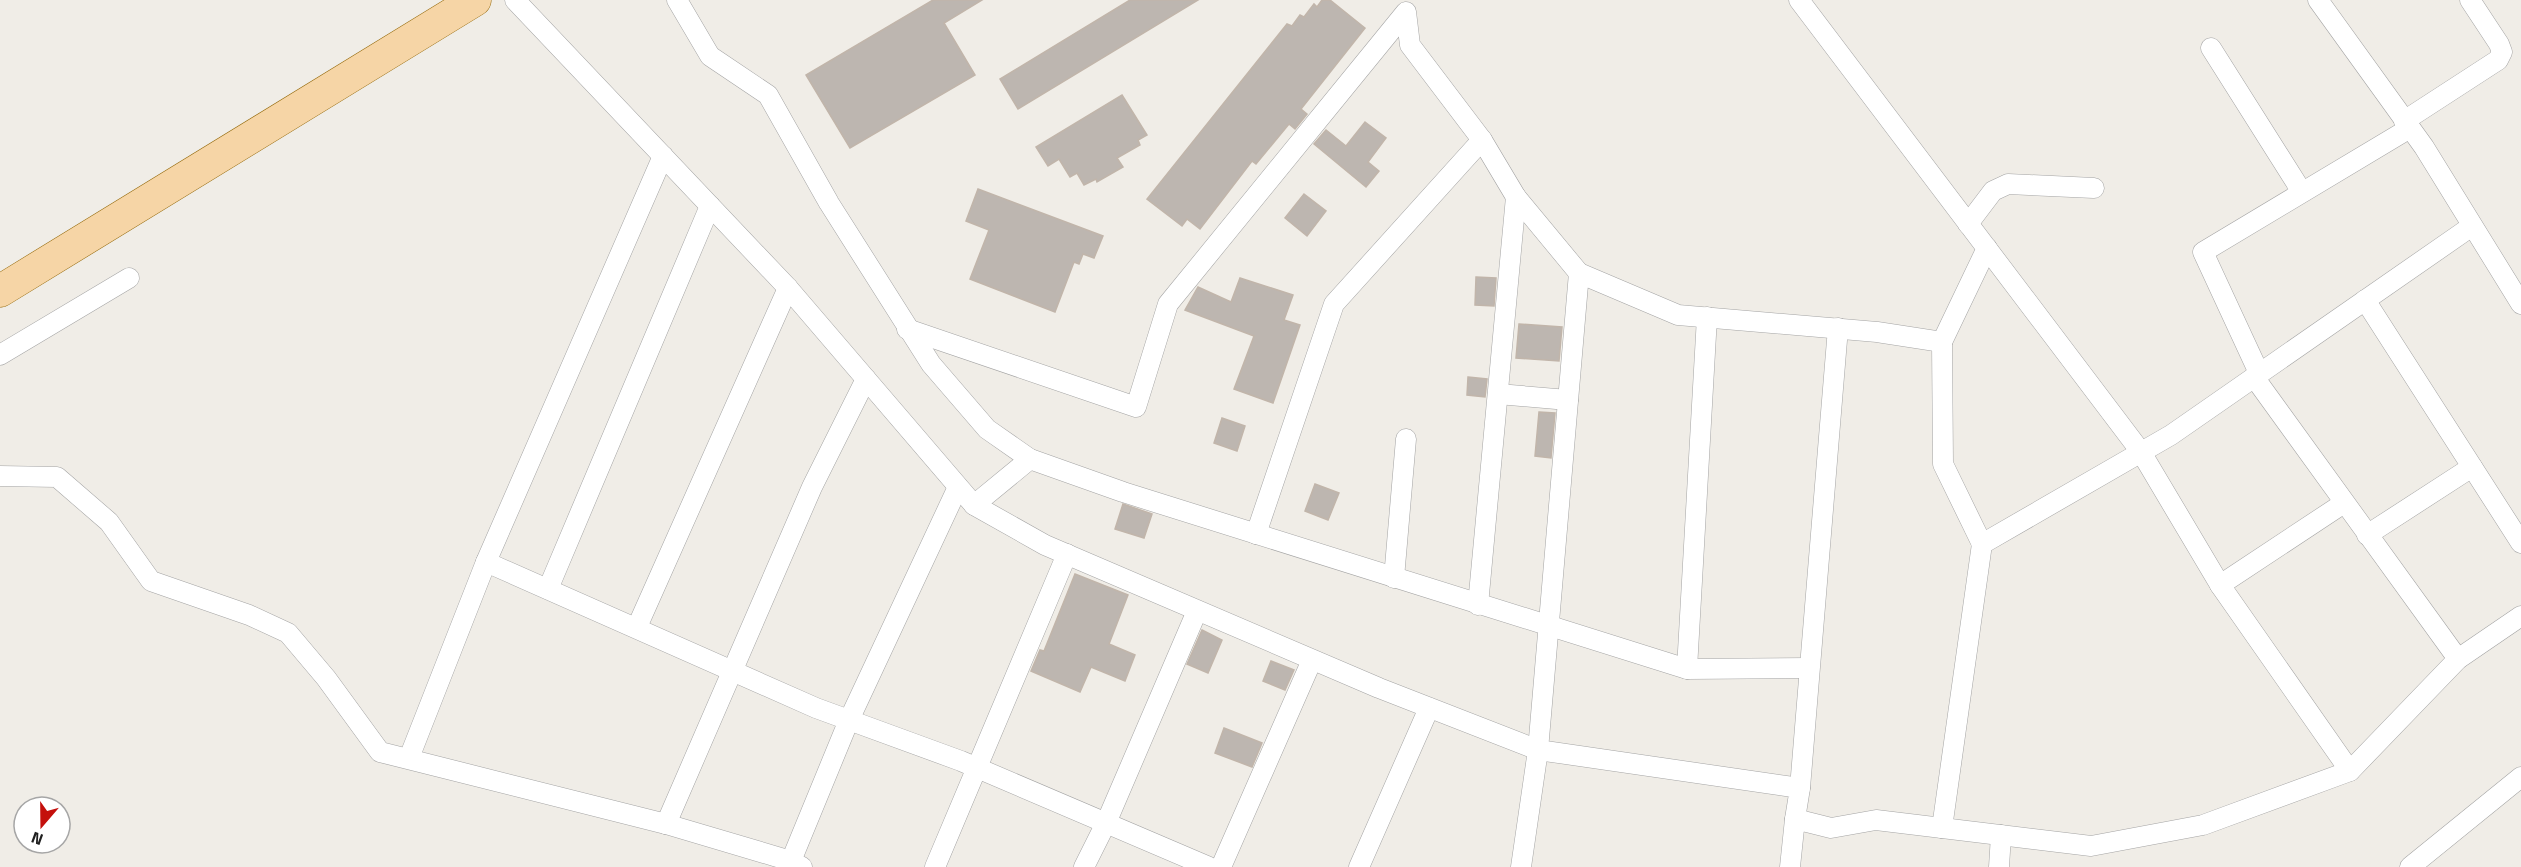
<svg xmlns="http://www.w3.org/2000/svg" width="2521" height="867" viewBox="0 0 2521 867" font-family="'Titillium Web',sans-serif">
<rect width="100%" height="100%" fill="#f0ede7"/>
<!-- building -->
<g fill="#bdb6b0" stroke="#c1b5aa" stroke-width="1.5">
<path d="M933,0h49l-38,23 31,52 -125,73 -44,-73z"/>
<path d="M1130,0h68l-180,109 -18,-30z"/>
<path d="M1322,0h8l35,28 -64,81 6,5 -12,15 -6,-5 -33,40 -4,-3 -52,68 -13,-10 -5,7 -35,-27 140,-175 5,2 8,-11 4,2 10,-13 3,3z"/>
<path d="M1122,95l25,40 -9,5 2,5 -23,13 6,9 -26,15 -1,-3 -12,6 -7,-12 -7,4 -11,-18 -11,7 -12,-19z"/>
<path d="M1365,122l21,16 -18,24 11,9 -13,16 -52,-43 12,-14 20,16z"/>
<path d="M978,189l125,47 -9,22 -11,-4 -4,10 -5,-2 -19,50 -85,-33 19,-49 -23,-9z"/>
<path d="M1304,194l22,17 -19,25 -22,-18z"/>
<path d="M1476,277l20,1 -2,28 -19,-1z"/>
<path d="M1240,278l53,17 -9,25 16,5 -27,78 -39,-14 20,-53 -69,-26 13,-23 33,15z"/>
<path d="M1519,324l43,3 -3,34 -43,-3z"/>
<path d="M1468,377l19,2 -2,18 -18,-2z"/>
<path d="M1539,412l16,1 -4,45 -16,-2z"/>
<path d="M1222,418l23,8 -8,25 -23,-8z"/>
<path d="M1315,484l24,9 -11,27 -23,-9z"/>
<path d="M1123,504l29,10 -8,24 -29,-9z"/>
<path d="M1075,574l53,21 -19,49 26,11 -10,26 -34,-14 -11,25 -49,-21 9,-21 4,1z"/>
<path d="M1202,630l20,10 -14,33 -21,-9z"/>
<path d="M1271,661l23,9 -9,20 -22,-9z"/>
<path d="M1224,728l38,15 -10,24 -37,-14z"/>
</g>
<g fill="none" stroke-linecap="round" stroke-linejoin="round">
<defs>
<g id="minor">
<path d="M515,0l273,288 186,217 71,40 334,143 159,62 -17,117"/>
<path d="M677,0l33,56 58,39 61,108 102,161 56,65 43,30"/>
<path d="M1799,0l342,452 79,133 130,186"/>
<path d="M2318,0l106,147 97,157"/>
<path d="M2211,48l91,144"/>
<path d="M2404,121l94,-61 4,-8 -3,-8 -29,-44"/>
<path d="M1968,224l25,-33 15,-7 86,4"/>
<path d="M2365,300l156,243"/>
<path d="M907,329l229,78 32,-103 238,-292 4,33 72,95"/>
<path d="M1942,342l45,-94"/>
<path d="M0,355l129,-77"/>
<path d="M2259,373l-56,-121 207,-124"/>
<path d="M2254,377l204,282"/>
<path d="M1498,394l70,6"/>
<path d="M0,476l57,1 52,45 42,59 98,34 39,18 38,45 54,74 286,72 125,37 11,6"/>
<path d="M974,505l56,-46 93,33 564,177 122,-1"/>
<path d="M1256,534l78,-230 148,-164 34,57 63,76"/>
<path d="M2367,535l105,-68"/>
<path d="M486,562l177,-406"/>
<path d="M1394,578l12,-139"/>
<path d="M2220,585l124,-82"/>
<path d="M548,589l162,-383"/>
<path d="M1478,605l38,-408"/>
<path d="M637,627l151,-339"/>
<path d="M1687,669l20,-352"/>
<path d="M409,758l77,-196 330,146 145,53 248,106"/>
<path d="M1800,788l38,-460"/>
<path d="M1795,819l5,-31 -262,-38 41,-477 99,42 199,17 65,10 1,122 39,80"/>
<path d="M666,824l146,-337 54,-108"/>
<path d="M1942,828l40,-284 189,-109 301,-209"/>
<path d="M791,861l58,-141 109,-233"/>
<path d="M935,867l132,-313"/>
<path d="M1084,867l22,-44 91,-212"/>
<path d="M1221,867l91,-207"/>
<path d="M1359,867l70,-159"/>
<path d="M1790,867l5,-48 36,9 45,-8 215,26 112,-21 147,-54 108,-112 63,-43"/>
<path d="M1999,867l2,-32"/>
<path d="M2410,867l111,-90"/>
</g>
<path id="primary" d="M0,291l475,-291"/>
</defs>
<!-- minor casing -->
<use href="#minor" stroke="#a4a4a4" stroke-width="21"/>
<!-- primary casing -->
<use href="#primary" stroke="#936809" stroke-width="33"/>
<!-- minor -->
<use href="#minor" stroke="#fff" stroke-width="20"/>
<!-- primary -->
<use href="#primary" stroke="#f6d5a6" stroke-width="32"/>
</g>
<!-- north arrow -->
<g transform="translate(42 825) rotate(200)"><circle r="28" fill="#ffffff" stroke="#a6a6a6" stroke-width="1.5"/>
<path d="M0-4.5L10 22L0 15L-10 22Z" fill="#c4100c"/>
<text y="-9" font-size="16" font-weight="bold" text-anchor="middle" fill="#202020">N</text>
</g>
</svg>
